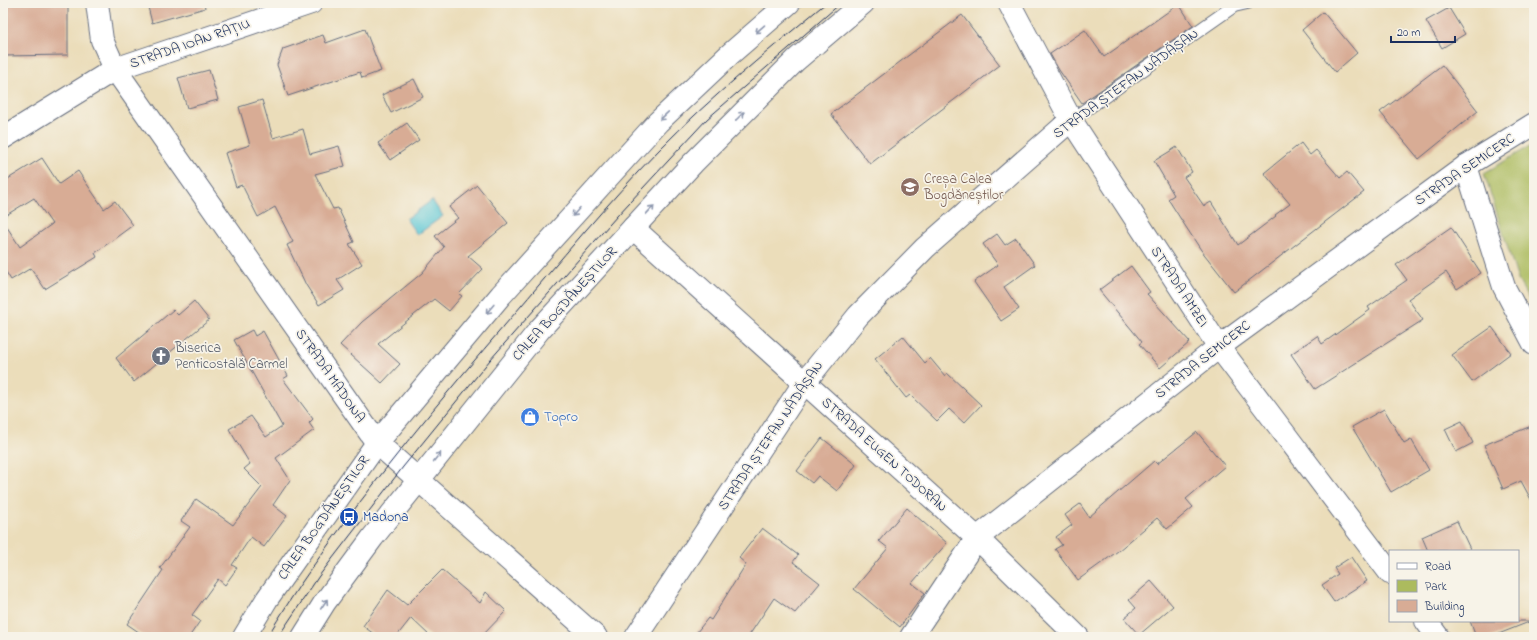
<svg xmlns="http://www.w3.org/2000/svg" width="1537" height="640" viewBox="0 0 1537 640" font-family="'Indie Flower',sans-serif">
<rect width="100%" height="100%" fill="#f7f3e8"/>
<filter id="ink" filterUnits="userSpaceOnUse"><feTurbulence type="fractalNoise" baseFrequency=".025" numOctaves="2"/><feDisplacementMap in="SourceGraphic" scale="8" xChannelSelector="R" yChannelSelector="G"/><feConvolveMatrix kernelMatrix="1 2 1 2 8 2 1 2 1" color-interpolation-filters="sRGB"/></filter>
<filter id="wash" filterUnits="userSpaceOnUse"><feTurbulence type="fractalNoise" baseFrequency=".012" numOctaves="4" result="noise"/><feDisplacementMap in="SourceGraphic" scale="16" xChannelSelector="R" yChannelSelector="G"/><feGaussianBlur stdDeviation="0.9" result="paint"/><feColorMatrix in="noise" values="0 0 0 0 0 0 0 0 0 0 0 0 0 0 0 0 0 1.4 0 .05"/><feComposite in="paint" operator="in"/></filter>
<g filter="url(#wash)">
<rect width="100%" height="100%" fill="#ebddba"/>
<!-- green -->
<path fill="#acbb5e" stroke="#64755e" d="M1534,144v164l-16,-28 -34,-107z"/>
<!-- water -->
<path fill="#5cc8d5" stroke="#3c7c9a" d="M432,200l11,16 -26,19 -11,-16z"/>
<g id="blocks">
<!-- building -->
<g fill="#d8ac95">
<path d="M3,3h65v52l-65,1z"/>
<path d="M147,3h57l1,5 -53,15z"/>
<path d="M1179,4l14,22 -111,77 -23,-33 -9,-16 35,-24 19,27z"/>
<path d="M1449,8l16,26 -23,14 -16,-27z"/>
<path d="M1323,12l34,41 -22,19 -33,-42z"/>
<path d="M962,15l38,50 -130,99 -39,-50z"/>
<path d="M365,29l16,42 -19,7 -2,-6 -72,24 -11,-31 6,-16 40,-14 3,8z"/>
<path d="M1442,65l36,46 -59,48 -39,-47z"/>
<path d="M209,70l9,30 -31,8 -9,-30z"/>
<path d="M414,79l9,18 -32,16 -9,-18z"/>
<path d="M262,100l11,38 30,-9 7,25 29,-8 6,20 -30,8 18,35 5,-1 16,34 -5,2 13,20 -25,16 7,10 -25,15 -13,-20 -19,-40 6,-3 -18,-35 -17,10 -16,-32 -6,2 -11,-34 25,-8 -11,-38z"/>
<path d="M407,123l12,17 -29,20 -12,-17z"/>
<path d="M1301,143l9,12 6,-5 24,28 7,-6 17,20 -130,100 -33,-42 -19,-29 -14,-22 6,-4 -20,-34 23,-14 15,25 -8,5 20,29 7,-4 27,43 38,-29 -1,-1 15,-11 -26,-31z"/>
<path d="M42,158l17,26 19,-13 26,38 11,-8 18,24 -38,28 2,4 -52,32 -14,-21 -20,12 -8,-13v-46l17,26 32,-23 -18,-26 -31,19v-35z"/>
<path d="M477,185l31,38 -40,33 15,13 -24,25 3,2 -13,15 -15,-12 -56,45 22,20 -18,19 -42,-38 22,-23 60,-49 22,-26 -9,-11 23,-18 -9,-11z"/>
<path d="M1451,227l30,46 -24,16 -11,-17 -38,27 15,21 -108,69 -24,-35 26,-18 5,8 48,-34 -2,-3 39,-27 -11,-15z"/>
<path d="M997,234l8,11 11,-7 19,27 -31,22 15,22 -18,12 -27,-39 24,-17 -15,-21z"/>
<path d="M1131,266l19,26 -3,2 43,48 -30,26 -21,-24 3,-2 -43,-52z"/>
<path d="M194,301l15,19 -75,62 -18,-24 57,-48 5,5z"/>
<path d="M1492,327l19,26 -39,29 -20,-27z"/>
<path d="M252,330l3,6 8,-5 25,45 -5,3 30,40 -4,4 5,7 -38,28 14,22 -17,25 14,11 -23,31 -13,-10 -19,28 5,3 -12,17 -7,-6 -26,36 8,6 -11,16h-43l-19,-13 36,-54 -3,-2 30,-41 -9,-6 15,-22 37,26 29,-38 -18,-18 6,-5 -21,-35 22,-13 15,21 16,-11 -48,-86z"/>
<path d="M903,336l22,27 5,-5 15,18 2,-3 34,32 -17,18 -15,-14 -12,12 -27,-26 -4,3 -31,-39z"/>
<path d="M1384,409l20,34 7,-4 18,31 -38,22 -39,-65z"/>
<path d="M1462,421l11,22 -17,9 -11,-23z"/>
<path d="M1534,425v80l-13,-24 -18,8 -19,-44z"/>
<path d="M1197,432l28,34 -39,33 7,8 -26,22 -10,-11 -39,33 -40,29 -23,-31 7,-4 -6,-8 16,-12 -7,-10 15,-11 9,13 65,-56 3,3z"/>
<path d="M822,438l34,27 -19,26 -19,-15 -6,7 -15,-12z"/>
<path d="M907,508l40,35 -35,40 13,10 -25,34 -46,-38 34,-41 -9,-7z"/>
<path d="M1457,521l14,30h-43l-6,-14z"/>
<path d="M762,528l36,27 -5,7 27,21 -25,30 -21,-15 -26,39h-55l15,-19 3,2 35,-56 -7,-6z"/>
<path d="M1351,557l16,24 -33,21 -12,-17 16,-11 -4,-6z"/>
<path d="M442,570l38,33 6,-11 20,19 -25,26h-50l-20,-19 -15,19h-18l-15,-11 25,-36 19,15z"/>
<path d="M1151,581l22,25 -34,29 -15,-17 12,-10 -7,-8z"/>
<path d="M1470,621h58l1,1 -38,15h-15z"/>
</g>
</g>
</g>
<g filter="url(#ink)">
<use href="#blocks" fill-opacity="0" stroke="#646c7e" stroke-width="1"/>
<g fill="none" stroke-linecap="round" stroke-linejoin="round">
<defs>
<path id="service" d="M1071,120l163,-114 13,-3"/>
<g id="minor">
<path d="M97,3l5,37 13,29 262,374 219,194"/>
<path d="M1009,3l62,117 148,227 171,226"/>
<path d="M3,138l112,-69 196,-66"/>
<path d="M1466,166l38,121 30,57"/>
<path d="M633,228l344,310 101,99"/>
<path d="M1426,621l12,16"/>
<path d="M636,637l168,-254 54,-67 67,-68 146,-128"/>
<path d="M911,637l66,-99 242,-191 247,-181 68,-42"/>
</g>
<g id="secondary">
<path d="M244,637l23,-38 110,-156 124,-148 157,-173 71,-67 60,-52"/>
<path d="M303,637l22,-35 48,-65 167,-208 153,-166 103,-103 67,-57"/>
</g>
</defs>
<!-- service casing -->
<use href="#service" stroke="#646c7e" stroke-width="14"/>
<!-- minor casing -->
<use href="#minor" stroke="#646c7e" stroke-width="24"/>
<!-- secondary casing -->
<use href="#secondary" stroke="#646c7e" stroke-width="24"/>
<!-- service -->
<use href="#service" stroke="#fff" stroke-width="12"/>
<!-- minor -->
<use href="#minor" stroke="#fff" stroke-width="22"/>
<!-- secondary -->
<use href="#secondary" stroke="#fff" stroke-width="22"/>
<!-- tram -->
<g stroke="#1b2f5e" stroke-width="1">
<path d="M267,637c14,-22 28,-46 44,-68 61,-87 129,-169 199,-250 49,-57 97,-116 149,-169 52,-53 110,-100 167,-147"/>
<path d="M278,637l41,-61 84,-109 87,-107 127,-144 90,-97 134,-116"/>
</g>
</g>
<!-- one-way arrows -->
<defs><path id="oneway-shaft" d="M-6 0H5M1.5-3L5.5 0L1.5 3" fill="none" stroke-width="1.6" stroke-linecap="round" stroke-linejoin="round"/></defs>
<g stroke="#8d97ae">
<use href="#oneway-shaft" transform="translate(760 29) rotate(139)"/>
<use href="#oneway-shaft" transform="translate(664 116) rotate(137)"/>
<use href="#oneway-shaft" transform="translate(740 116) rotate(-45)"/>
<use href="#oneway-shaft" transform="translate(650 210) rotate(-47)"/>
<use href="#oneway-shaft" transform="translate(576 212) rotate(132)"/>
<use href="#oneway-shaft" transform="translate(490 309) rotate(130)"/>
<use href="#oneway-shaft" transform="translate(437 457) rotate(-51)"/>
<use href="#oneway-shaft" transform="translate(324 604) rotate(-56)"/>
</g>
</g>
<!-- icons -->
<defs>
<symbol id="school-disc" viewBox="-11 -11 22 22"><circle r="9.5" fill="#8d6e63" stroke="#f7f3e8"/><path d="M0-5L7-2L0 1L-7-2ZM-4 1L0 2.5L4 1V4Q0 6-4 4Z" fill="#fff"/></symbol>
<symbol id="church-disc" viewBox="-11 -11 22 22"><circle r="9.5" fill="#6b7280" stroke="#f7f3e8"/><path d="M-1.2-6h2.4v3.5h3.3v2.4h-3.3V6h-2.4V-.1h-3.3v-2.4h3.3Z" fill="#fff"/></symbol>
<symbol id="shop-disc" viewBox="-11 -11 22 22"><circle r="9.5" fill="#3f7fe0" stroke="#f7f3e8"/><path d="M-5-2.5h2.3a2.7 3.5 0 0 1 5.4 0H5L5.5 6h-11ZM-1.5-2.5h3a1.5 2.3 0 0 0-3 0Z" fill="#fff"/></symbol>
<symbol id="bus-disc" viewBox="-11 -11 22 22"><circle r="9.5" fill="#1a4fb4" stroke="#f7f3e8"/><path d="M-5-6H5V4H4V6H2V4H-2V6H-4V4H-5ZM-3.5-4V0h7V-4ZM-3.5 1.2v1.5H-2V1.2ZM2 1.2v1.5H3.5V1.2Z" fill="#fff"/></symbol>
</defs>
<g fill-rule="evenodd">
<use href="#school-disc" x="899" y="176" width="22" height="22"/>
<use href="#church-disc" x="150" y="345" width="22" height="22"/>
<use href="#shop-disc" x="519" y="406" width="22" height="22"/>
<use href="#bus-disc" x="338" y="506" width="22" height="22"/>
</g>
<g text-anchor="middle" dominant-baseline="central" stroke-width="3.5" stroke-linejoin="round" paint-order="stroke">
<!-- street labels -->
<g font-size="14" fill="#1b2f5e" stroke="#f7f3e8">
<text transform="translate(190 44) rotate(-19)">STRADA IOAN RAȚIU</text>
<text transform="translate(1126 84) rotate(-36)">STRADA ȘTEFAN NĂDĂȘAN</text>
<text transform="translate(1465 170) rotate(-34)">STRADA SEMICERC</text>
<text transform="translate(1179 287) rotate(57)">STRADA AMZEI</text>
<text transform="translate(565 304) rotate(-48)">CALEA BOGDĂNEȘTILOR</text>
<text transform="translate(1203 360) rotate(-38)">STRADA SEMICERC</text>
<text transform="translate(330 376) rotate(55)">STRADA MADONA</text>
<text transform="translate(771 436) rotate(-56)">STRADA ȘTEFAN NĂDĂȘAN</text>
<text transform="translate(884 455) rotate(42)">STRADA EUGEN TODORAN</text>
<text transform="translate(324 518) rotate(-55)">CALEA BOGDĂNEȘTILOR</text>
</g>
<!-- education labels -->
<g font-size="14" fill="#785e54" stroke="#f7f3e8" text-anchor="start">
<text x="924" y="179">Creșa Calea<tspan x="924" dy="16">Bogdăneștilor</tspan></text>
</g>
<!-- worship labels -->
<g font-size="14" fill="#5b616d" stroke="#f7f3e8" text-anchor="start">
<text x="175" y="348">Biserica<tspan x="175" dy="16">Penticostală Carmel</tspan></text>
</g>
<!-- shop labels -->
<g font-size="14" fill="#366cbe" stroke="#f7f3e8" text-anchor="start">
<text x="544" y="417">Topro</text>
</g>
<!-- transit labels -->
<g font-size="14" fill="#164399" stroke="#f7f3e8" text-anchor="start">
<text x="363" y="517">Madona</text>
</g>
</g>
<!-- margin -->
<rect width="1537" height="640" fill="none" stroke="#f7f3e8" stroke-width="16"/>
<!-- legend -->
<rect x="1389" y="550" width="130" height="72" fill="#f7f3e8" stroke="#9fa5b1"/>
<rect x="1397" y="563" width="20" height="6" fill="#ffffff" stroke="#9fa5b1"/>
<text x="1425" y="570" font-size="12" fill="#1b2f5e">Road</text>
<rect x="1397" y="580" width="20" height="12" fill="#acbb5e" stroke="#9fa5b1"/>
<text x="1425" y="590" font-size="12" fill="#1b2f5e">Park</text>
<rect x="1397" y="600" width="20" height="12" fill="#d8ac95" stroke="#9fa5b1"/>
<text x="1425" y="610" font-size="12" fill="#1b2f5e">Building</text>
<!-- scale -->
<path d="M1391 36v6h64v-6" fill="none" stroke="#1b2f5e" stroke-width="2"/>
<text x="1397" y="36" font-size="12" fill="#1b2f5e" stroke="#f7f3e8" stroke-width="3" paint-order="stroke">20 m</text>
</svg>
